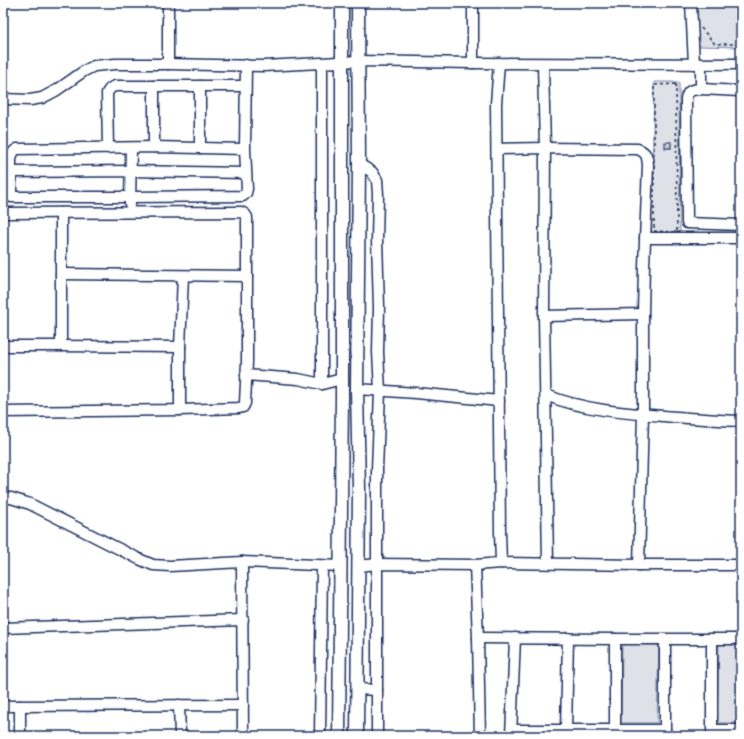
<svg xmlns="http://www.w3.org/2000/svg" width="744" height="739" viewBox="0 0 744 739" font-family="Kalam,sans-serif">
<defs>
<pattern id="building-hatch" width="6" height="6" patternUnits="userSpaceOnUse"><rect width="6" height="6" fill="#caceda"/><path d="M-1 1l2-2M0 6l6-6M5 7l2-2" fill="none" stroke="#adb1be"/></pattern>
<filter id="shadow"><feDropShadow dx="2" dy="3.5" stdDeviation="2" flood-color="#0004"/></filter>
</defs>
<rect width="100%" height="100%" fill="#fff"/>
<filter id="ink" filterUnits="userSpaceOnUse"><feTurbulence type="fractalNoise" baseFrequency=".025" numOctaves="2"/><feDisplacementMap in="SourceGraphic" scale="8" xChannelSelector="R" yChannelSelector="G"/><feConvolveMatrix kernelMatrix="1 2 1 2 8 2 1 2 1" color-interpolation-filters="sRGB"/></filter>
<g filter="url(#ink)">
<!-- park -->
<g fill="#dee1e7" stroke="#7c88a2">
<path d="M697,3h44v44l-44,-1z"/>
<path d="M654,82h25l1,153 -29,-1z"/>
<path d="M622,644l37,1 -2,78h-36z"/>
<path d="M719,644l22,1v78h-24z"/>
</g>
<!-- building -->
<rect fill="url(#building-hatch)" stroke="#1b2f5e" filter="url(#shadow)" x="665" y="142" width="6" height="6"/>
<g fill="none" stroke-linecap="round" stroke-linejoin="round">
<defs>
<g id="minor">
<path d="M691,3l3,61"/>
<path d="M473,63v-60"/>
<path d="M499,63l-3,41 4,428 1,31"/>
<path d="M168,64v-61"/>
<path d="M543,64l2,84 -1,168 4,247"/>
<path d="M701,65v24c-9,1 -13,0 -15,10l1,124 54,2"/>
<path d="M154,86v61"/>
<path d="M701,89l38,2 2,1"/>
<path d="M3,99l27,1 12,-2 15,-8 27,-19 10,-5 21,-2h53l96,2 94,-5 115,2 268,1"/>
<path d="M108,148l-1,-55c2,-4 4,-6 8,-7h130"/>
<path d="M200,148v-62"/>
<path d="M245,149l2,40 -1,4 -3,3 -112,1h-120v-37c1,-5 1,-8 6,-11l137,-2 91,2 1,-84"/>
<path d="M497,149l48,-1 93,1c9,4 9,7 10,16l-4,101 -1,48v100l-4,151"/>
<path d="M359,164l13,8 5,8 1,15 -1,45 2,67 -1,45 2,39 -3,79v266"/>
<path d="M11,172l119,-1 115,2"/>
<path d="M130,204l1,-56"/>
<path d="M3,213l238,-1 4,2 2,3v59l-186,-2"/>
<path d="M645,238h96"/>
<path d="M544,316l99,-2"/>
<path d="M3,346h58l119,1"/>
<path d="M61,346v-133"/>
<path d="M246,375l52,4 24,5 20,-5"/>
<path d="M322,384v-320"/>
<path d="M357,389l59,4 83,8"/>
<path d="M546,395c37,15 78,18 118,21 26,2 51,4 77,5"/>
<path d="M180,410l59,-2 4,-1 2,-4 2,-41v-86"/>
<path d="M3,412l177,-2v-63l3,-71"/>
<path d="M3,498h8l19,6 109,55 14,6 17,1 72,-4 99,4"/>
<path d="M242,562l1,174"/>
<path d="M475,565l3,73 2,98"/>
<path d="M358,566l19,-2 98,1 26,-2 138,2h102"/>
<path d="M3,628l240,-8"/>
<path d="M478,638l137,1"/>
<path d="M712,639v91h29"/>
<path d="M357,689l20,1"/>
<path d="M179,705l1,31"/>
<path d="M3,706l240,-1"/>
<path d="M20,706v30"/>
<path d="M512,730h153"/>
<path d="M566,730l2,-92"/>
<path d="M615,730v-91h50"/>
<path d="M320,736l2,-170"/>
<path d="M511,736l4,-98"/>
<path d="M665,736v-97h76"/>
</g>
<g id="major">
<path d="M339,736l3,-341v-392"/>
<path d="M357,736l2,-247 -2,-100 2,-225 -1,-161"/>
</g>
</defs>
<!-- minor casing -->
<use href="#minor" stroke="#1b2f5e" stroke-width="13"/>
<!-- major casing -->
<use href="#major" stroke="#1b2f5e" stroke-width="15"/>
<!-- path -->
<g stroke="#1b2f5e" stroke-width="1.5" stroke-dasharray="3 3" stroke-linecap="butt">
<path d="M701,28l14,16h24v-41"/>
<path d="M676,84l1,148 -23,-1v-146z"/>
</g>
<!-- minor -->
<use href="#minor" stroke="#fff" stroke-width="10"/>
<!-- major -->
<use href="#major" stroke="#fff" stroke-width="12"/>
</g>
</g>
<!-- margin -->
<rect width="744" height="739" fill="none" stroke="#fff" stroke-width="16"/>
<rect x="8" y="8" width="728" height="723" fill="none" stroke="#1b2f5e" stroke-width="1.5" filter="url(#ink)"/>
</svg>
